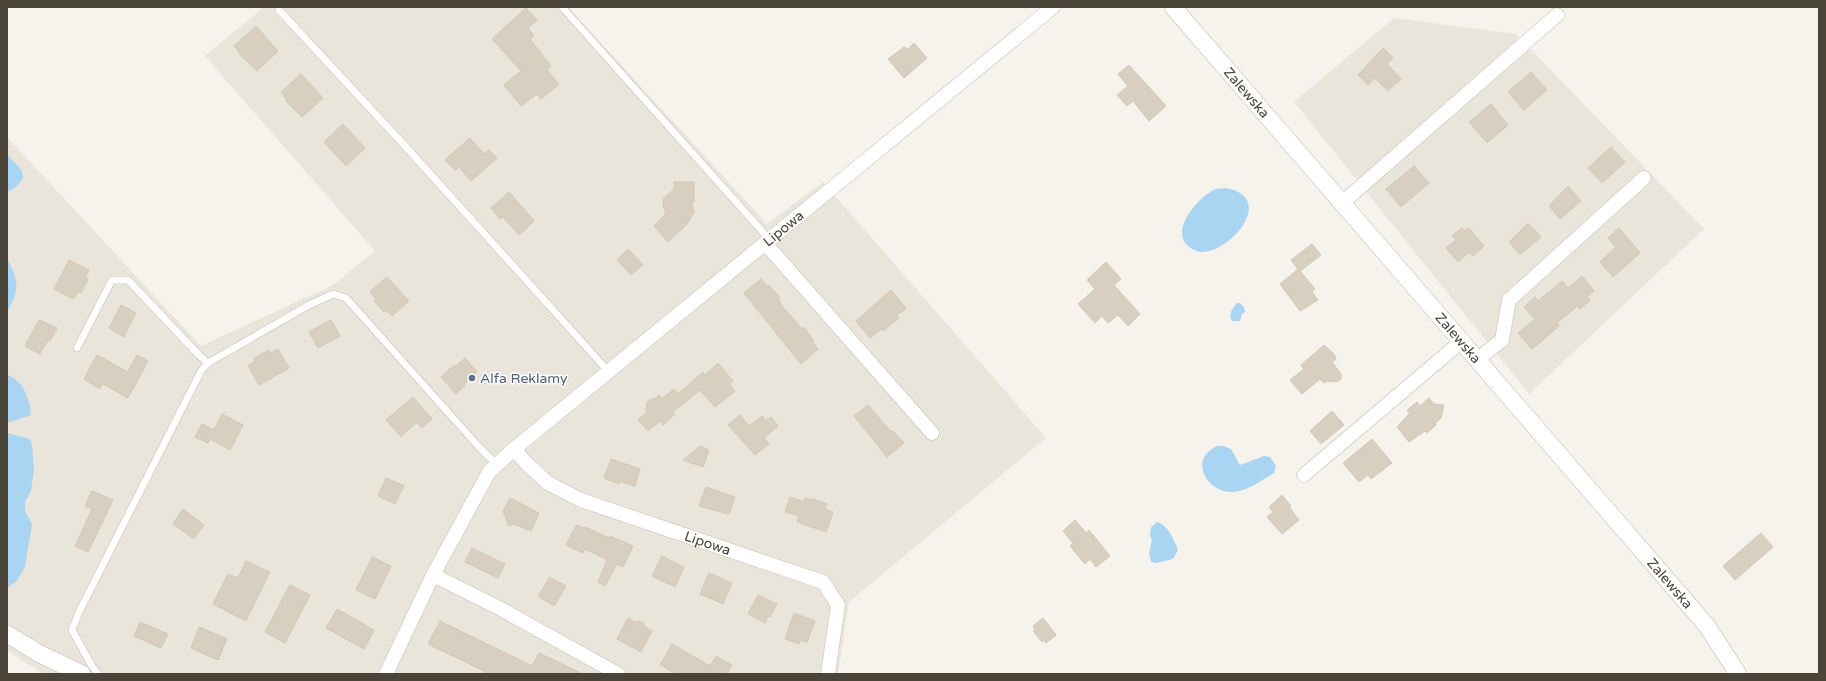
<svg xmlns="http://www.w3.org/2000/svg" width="1826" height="681" viewBox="0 0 1826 681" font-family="'Varela Round',sans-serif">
<rect width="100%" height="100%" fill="#f6f3ec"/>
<!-- residential -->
<g fill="#eae5da">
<path d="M264,7h304l199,217 56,-42 223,256 -197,164 -11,72h-795l-36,-24v-513l194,209 132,-61 42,-34 -170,-195z"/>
<path d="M1394,18l122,16 188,195 -175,165 -235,-292z"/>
</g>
<!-- water -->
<g fill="#a9d4f2">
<path d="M7,154l15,17 1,7 -7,9 -9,5z"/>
<path d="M1226,188c55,11 -3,72 -29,63 -34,-12 -2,-52 17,-61 3,-2 8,-1 12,-2z"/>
<path d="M7,258c12,25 13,29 0,55z"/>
<path d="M1237,303h3l4,4 1,5 -3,2 -2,7h-8c-4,-7 0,-12 5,-18z"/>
<path d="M7,375c17,6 22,23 24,40l-21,7 -3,-1z"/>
<path d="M7,433l23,6 2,6 2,23 -3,23 -6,11v9l7,13 -7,43 -8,14 -9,6z"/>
<path d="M1217,446h6l8,3 9,16 24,-9 6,1 6,9 -2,7c-12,7 -25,17 -40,19 -26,2 -47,-32 -17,-46z"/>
<path d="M1157,522c10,2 18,19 21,28l-5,9 -17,4 -5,-1 -2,-9 3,-13 -2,-5 1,-8z"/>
</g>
<!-- building -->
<g fill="#d8cfc1" stroke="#d3c7b4">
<path d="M526,8l11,12 -9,8 6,8 -4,3 21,27 -4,4 12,14 -18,15 -4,-5 -16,12 -17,-21 17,-14 -29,-32z"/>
<path d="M256,26l22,25 -21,20 -18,-17 1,-1 -6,-7z"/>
<path d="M914,43l13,15 -23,20 -16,-19 16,-12 4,2z"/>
<path d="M1383,48l10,10 -6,6 14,15 -13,12 -13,-13 -7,7 -10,-10z"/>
<path d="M1129,65l37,41 -17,15 -16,-20 -6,5 -10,-11 11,-9 -10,-12z"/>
<path d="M1531,72l16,18 -23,20 -16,-18z"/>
<path d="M301,74l22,24 -21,19 -17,-17 1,-1 -5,-7z"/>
<path d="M1491,104l17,21 -21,18 -18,-21z"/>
<path d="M343,124l22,24 -19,18 -22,-24z"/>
<path d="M470,138l14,16 5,-4 8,8 -26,23 -12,-14 -4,3 -10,-10z"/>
<path d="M1611,147l14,15 -23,21 -14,-15z"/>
<path d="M1414,166l15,17 -28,24 -15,-18z"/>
<path d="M674,182h20v19l-2,3 2,8 -7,12 -19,18 -14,-16 12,-12 -3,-9v-6l11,-10z"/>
<path d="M1568,186l13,15 -21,18 -11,-13z"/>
<path d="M509,192l25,29 -15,14 -16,-18 -3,2 -9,-11z"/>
<path d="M1528,223l13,14 -21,18 -11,-13z"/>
<path d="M1462,228l3,3 4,-3 15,18 -11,10 -4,-4 -11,10 -12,-14 10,-8 -4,-4z"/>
<path d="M1619,228l21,25 -27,24 -13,-15 16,-15 -8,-9z"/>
<path d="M1312,244l9,11 -21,16 15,18 -3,3 6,8 -18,11 -20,-27 18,-15 -7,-9z"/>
<path d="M628,249l15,16 -12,10 -14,-15z"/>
<path d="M69,260l20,10 -4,8 3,1 -7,14 -3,-2 -4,8 -20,-10z"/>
<path d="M1106,262l15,17 -7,6 26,29 -12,12 -10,-11 -10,8 -6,-7 -7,7 -17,-19 17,-15 -8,-9z"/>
<path d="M1582,276l12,15 -7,6 3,3 -10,9 -3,-3 -20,17 2,3 -27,23 -14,-16 17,-14 -11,-12 11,-10 3,4 24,-20 6,7z"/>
<path d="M387,277l22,24 -17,15 -6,-6 -2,2 -10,-11 2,-2 -6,-7z"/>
<path d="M761,279l6,7 2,-1 11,13 -2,1 5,8 19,22 2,-2 10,14 -2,1 6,7 -17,15 -57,-71z"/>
<path d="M891,290l15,18 -9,7 2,3 -16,13 -2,-2 -11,9 -14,-17z"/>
<path d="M121,305l15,8 -12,24 -15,-9z"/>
<path d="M39,320l18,8 -7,13 -2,-1 -8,14 -15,-8z"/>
<path d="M331,320l9,16 -22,12 -9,-16z"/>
<path d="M1324,345l10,9 2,5 -4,3 9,12v5l-4,3 -10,-1 -3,2 -4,-4 -18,15 -12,-14 14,-11 -3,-4z"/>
<path d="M278,349l11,19 -30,17 -11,-19 7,-5 -1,-3 15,-8 2,3z"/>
<path d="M97,355l31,17 9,-17 11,6 -20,37 -25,-14 -3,5 -16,-10z"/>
<path d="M465,358l12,14 -13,12 1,1 -9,9 -15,-17 13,-12 2,1z"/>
<path d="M718,363l15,18 -4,3 6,7 -20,16 -15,-17 -27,22 2,2 -12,11 -3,-4 -12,10 -10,-11 8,-7 1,-11 4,-3h3l5,-4 3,4 12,-10 4,5 25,-22 2,3z"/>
<path d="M413,397l19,22 -10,9 -5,-6 -16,15 -15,-17z"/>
<path d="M1429,398l5,6 10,1 -3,13 -6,5 1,2 -9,8 -2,-2 -16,11 -12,-15 13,-14 -3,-3 10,-8 3,4z"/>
<path d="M868,405l23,27 2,-1 11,12 -17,14 -33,-41z"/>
<path d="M1332,411l12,14 -23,19 -11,-13z"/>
<path d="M222,414l21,11 -13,25 -20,-11 -2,4 -13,-6 7,-13 12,6z"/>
<path d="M740,415l9,11 13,-10 4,5 5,-4 7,9 -14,12 5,6 -14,11 -27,-30z"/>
<path d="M1372,439l20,24 -21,16 -3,-4 -9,7 -16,-19z"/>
<path d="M700,446l9,4 -6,17 -20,-7z"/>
<path d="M611,459l29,10 -5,17 -16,-5v3l-15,-6z"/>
<path d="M386,478l18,8 -9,18 -17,-8z"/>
<path d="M706,487l29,10 -6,17 -30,-8z"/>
<path d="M92,491l21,9 -25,52 -13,-6 17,-37 -7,-3z"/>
<path d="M1282,495l9,11 -2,1 10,13 -17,14 -15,-17 6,-5 -4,-5z"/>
<path d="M790,497l14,5 1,-4 7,2 1,-1 14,5 -2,5 8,3 -7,20 -29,-10 2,-6 -14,-4z"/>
<path d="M510,498l29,15 -8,18 -17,-7 -5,2 -6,-15z"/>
<path d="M183,509l21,16 -10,14 -21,-15z"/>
<path d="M1075,520l11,13 3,-3 21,26 -14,11 -6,-8 -5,5 -15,-18 3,-3 -10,-12z"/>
<path d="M576,525l8,3 1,-1 24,11 1,-2 23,10 -10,21 -6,-3 -12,22 -7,-4 9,-22 -22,-11 -2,4 -17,-8z"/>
<path d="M1761,533l12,14 -38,33 -12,-14z"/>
<path d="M472,548l33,16 -7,14 -33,-16z"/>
<path d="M662,556l22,11 -9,20 -23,-11z"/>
<path d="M372,557l19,9 -16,33 -19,-9z"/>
<path d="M246,561l24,11 -24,49 -33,-17 15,-30 10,4z"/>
<path d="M709,573l23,10 -9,21 -23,-10z"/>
<path d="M550,577l16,9 -12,20 -16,-10z"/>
<path d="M290,585l20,10 -25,48 -20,-11z"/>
<path d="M758,595l19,9 -7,13 -2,-1 -3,7 -17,-9z"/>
<path d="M337,609l37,21 -10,19 -38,-21z"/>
<path d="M794,613l21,8 -8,21 -7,-2 -1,4 -14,-5z"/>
<path d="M628,618l7,4 4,-1 5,2 1,4 7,4 -11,21 -24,-13z"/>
<path d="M1043,618l13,17 -10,8 -2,-3 -2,2 -9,-11 2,-2 -2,-3z"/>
<path d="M440,621l92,45 7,-13 44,21h-101l2,-3 -56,-27z"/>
<path d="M140,622l28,12 -7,14 -27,-12z"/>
<path d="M199,627l28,12 -9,21 -27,-12z"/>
<path d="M672,644l38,22 6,-10 16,9 -5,9h-51l-16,-9z"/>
</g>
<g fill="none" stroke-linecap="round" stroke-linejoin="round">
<defs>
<g id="service">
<path d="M562,7l208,233"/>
<path d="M279,10l127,137 203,225"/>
<path d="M77,348l35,-68h16l71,75 9,8 101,-58 24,-11 13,4 133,149 18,18"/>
<path d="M98,674l-6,-8 -20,-36 7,-18 122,-241 7,-8"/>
</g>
<g id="minor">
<path d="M1342,203l215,-188"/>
<path d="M765,243l167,190"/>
<path d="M1478,359l24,-19 7,-40 135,-122"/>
<path id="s1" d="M514,449l12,14 22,20 33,17 242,82 15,23 -10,69"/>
<path d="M1304,475l158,-134"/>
<path d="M433,575l66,33 119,66"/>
<path id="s2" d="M386,674l47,-99 56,-103 25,-23 539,-442"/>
</g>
<g id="tertiary">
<path id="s3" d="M1173,7l534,619 31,48"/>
<path d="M7,634l33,20 42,20"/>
</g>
</defs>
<!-- service casing -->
<use href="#service" stroke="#c2bbae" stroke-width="8"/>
<!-- minor casing -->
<use href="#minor" stroke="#c2bbae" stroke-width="15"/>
<!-- tertiary casing -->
<use href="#tertiary" stroke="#c2bbae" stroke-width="18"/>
<!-- service -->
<use href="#service" stroke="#fff" stroke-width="7"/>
<!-- minor -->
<use href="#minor" stroke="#fff" stroke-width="14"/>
<!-- tertiary -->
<use href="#tertiary" stroke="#fff" stroke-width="17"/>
</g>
<!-- markers -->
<circle fill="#5c6f8a" stroke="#fff" stroke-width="1.5" cx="472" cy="378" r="4"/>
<g text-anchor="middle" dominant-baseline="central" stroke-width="3" stroke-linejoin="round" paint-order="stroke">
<!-- street labels -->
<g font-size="14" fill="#4b4439" stroke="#fff">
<text stroke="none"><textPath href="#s3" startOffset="113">Zalewska</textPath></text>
<text stroke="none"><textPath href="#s2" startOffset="609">Lipowa</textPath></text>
<text stroke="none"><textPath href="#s3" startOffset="437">Zalewska</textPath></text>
<text stroke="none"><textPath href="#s1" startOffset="219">Lipowa</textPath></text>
<text stroke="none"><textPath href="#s3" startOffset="761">Zalewska</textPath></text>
</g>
<!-- service labels -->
<g font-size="14" fill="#4e5e75" stroke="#fff" text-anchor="start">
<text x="480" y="378">Alfa Reklamy</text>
</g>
</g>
<!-- border -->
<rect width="1826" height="681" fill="none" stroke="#4b4439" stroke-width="16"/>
</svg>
